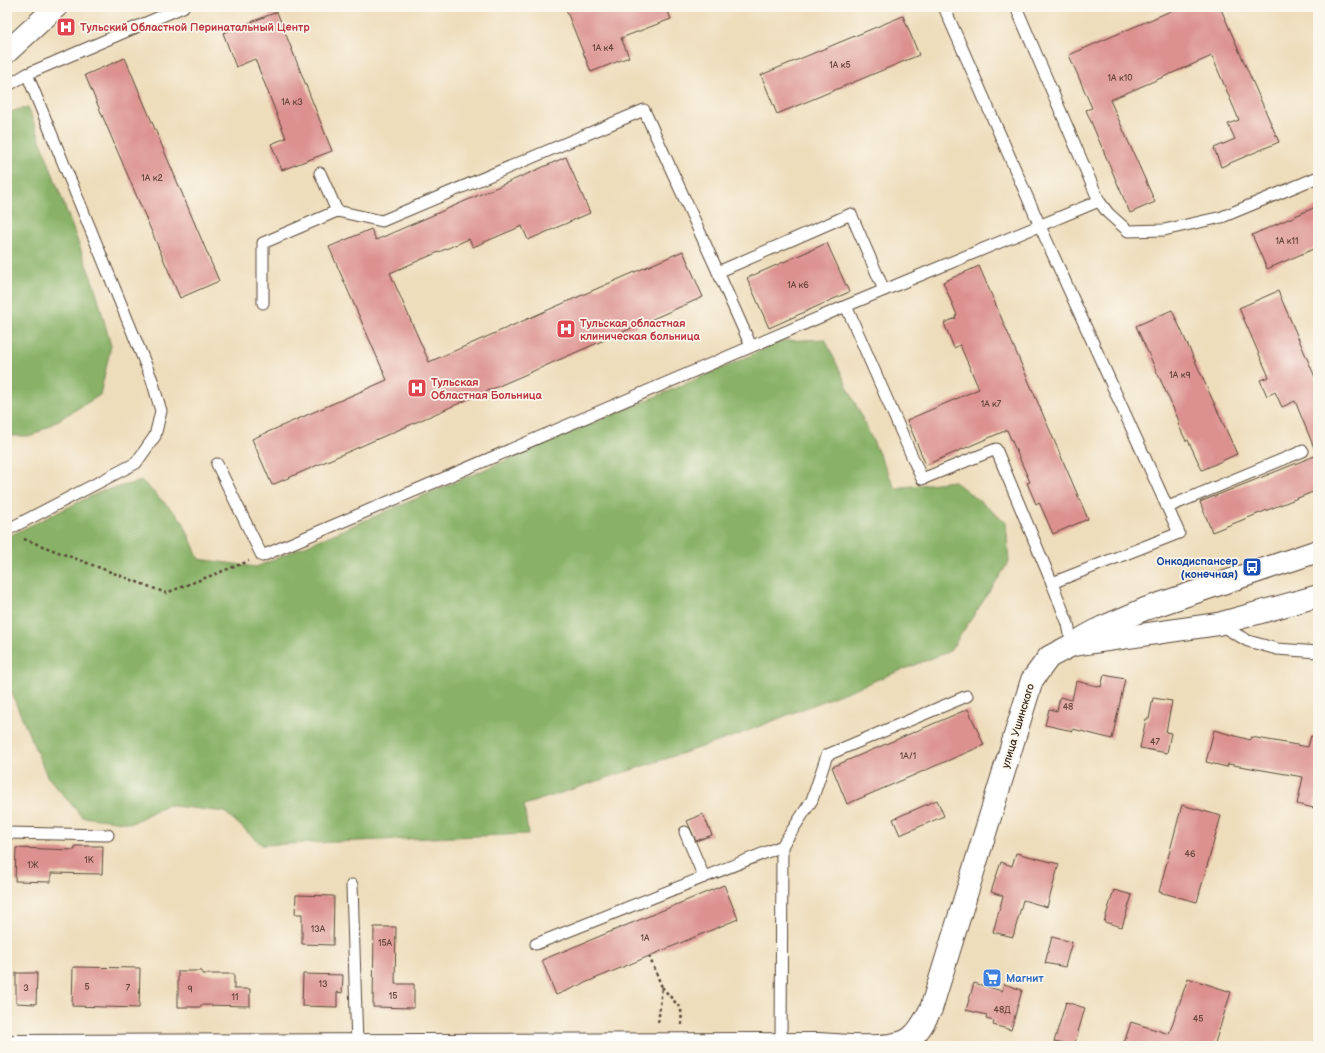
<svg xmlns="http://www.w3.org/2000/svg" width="1325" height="1053" viewBox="0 0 1325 1053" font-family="'Balsamiq Sans',sans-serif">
<rect width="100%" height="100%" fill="#fbf7ec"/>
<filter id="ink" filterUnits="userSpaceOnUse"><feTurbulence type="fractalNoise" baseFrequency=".025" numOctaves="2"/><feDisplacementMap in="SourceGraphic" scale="8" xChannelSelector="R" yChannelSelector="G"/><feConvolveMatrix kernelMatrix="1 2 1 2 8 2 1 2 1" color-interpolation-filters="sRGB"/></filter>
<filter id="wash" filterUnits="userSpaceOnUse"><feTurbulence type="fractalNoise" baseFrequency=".012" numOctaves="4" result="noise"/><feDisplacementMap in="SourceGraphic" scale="16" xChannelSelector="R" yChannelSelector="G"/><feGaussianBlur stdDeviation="0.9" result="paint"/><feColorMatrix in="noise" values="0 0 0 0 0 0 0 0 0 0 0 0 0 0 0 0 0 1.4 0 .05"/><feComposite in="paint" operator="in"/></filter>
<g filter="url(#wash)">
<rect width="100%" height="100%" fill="#edb"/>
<!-- forest -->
<g fill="#89b268" stroke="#626e43">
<path d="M28,107l68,184 15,55 -11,49 -68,41h-25v-315l3,-9z"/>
<path d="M825,339l70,149 59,-7 52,41 3,40 -59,89 -218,86 -208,68 4,29 -266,11 -37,-33 -59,-7 -34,18 -50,-6 -35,-41 -40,-93v-146l95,-46 40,-10 40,39 17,39 57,8 469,-200 57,-26z"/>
</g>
<g id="blocks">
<!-- building -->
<g fill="#dc918e">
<path d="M565,7h101l5,12 -50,19 8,19 -38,15z"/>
<path d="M1180,7h40l59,135 -58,25 -7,-19 21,-9 -7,-15 11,-4 -27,-64 -102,44 45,102 -25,11 -44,-103 6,-2 -23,-53z"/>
<path d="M277,12l55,139 -50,19 -11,-26 15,-6 -31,-79 -19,8 -13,-34z"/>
<path d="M903,16l16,39 -142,59 -16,-39z"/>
<path d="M125,58l94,223 -39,17 -95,-223z"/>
<path d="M566,157l24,56 -62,27 -6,-14 -49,21 -4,-8 -79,34 39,89 254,-111 20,46 -431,188 -20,-46 135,-59 -58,-133 42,-18 5,11z"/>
<path d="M1318,206v41l-51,22 -15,-34z"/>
<path d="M827,243l22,49 -80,36 -22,-50z"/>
<path d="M979,266l109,253 -35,15 -14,-32 -3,2 -9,-21 3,-1 -23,-52 -81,35 -19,-45 72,-31 -19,-44 -6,3 -10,-25 12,-5 -1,-2 2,-1 -14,-33z"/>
<path d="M1278,291l40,93v106l-106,42 -12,-30 117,-47 -22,-54 -13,6 -7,-15 -8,4 -7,-16 9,-3 -30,-69z"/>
<path d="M1172,310l65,144 -35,16 -14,-30 -2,1 -8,-17 2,-1 -44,-97z"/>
<path d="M1104,675l21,4 -13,60 -39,-10v2l-28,-6 4,-16 8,2 3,-14 12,3 4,-19 25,6z"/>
<path d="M1153,698l19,3 -6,31 5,1 -4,20 -27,-5 6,-29h3z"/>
<path d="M968,709l16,36 -137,59 -15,-37z"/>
<path d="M1214,730l36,10 1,-3 57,10 3,-11 7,1v54l-4,17 -17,-4 6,-27 -75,-13 -1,3 -21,-5z"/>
<path d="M937,800l7,16 -44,19 -7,-16z"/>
<path d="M1182,805l39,11 -24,86 -38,-10z"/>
<path d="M703,814l9,21 -16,6 -9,-20z"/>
<path d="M75,846h28l-1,28 -51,-1v9l-36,-1 1,-33 59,2z"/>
<path d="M1016,853l43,11 -12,43 -24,-7 -10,37 -20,-5 10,-36 -12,-4 10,-30 11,4z"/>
<path d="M724,885l14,34 -182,76 -14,-35z"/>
<path d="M1114,890l18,5 -10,32 -18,-5z"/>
<path d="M296,895l38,1 -1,49 -31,-1v-30h-7z"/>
<path d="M374,927h22l-1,57h19v24l-41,-1z"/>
<path d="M1052,937l20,5 -7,25 -20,-4z"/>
<path d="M73,967l67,1 -1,40 -67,-2z"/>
<path d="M178,971h24v3h32v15h16v17l-49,-1v2h-23z"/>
<path d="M16,973h21l-1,31 -20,-1z"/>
<path d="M303,974l40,1 -1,18 -5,-1v15l-35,-1z"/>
<path d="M1188,978l43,14 -17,54h-91l8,-24 38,12z"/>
<path d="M974,983l28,8 2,-7 18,6 -11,40 -18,-5 1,-4 -8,-2 1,-4 -21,-5z"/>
<path d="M1066,1002l19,6 -11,38 -20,-4z"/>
</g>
</g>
</g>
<g filter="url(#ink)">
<use href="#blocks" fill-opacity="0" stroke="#564536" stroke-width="1"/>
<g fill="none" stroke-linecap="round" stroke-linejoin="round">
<defs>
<g id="lane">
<path d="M944,7l96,219 139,307 -127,50"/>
<path d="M1016,7l83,194 9,12 20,18 36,-1 58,-13 96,-40"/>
<path d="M7,86l20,-12 156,-67"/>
<path d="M320,173l17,38 45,10 262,-111 74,162"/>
<path d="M263,303v-60l74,-32"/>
<path d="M846,306l253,-105"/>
<path d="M751,346l-33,-74 133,-58 33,76"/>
<path d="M217,464l45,92 584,-250 76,173 74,-30 56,134 16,41 4,21"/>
<path d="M1168,507l135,-56"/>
<path d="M7,530l129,-67 19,-27 6,-25 -9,-31 -125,-306"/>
<path d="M1220,625l28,16 29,8 41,3"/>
<path d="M685,832l19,45"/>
<path d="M7,833l101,2"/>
<path d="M352,885l5,160"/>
<path d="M536,944l246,-98 30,-46 15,-45 140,-59"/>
<path d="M781,1045l1,-199"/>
</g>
<g id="street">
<path d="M1083,638l20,-11 42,-18 173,-58"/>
<path d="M817,1044c23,1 73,7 92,-5 11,-7 16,-20 22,-30l101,-329 17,-23 23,-12 146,-21 100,-28"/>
</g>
<g id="secondary">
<path d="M7,52l49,-45"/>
<path d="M7,1046l810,-2v2"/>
</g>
</defs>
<!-- lane casing -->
<use href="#lane" stroke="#564536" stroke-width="13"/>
<!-- street casing -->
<use href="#street" stroke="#564536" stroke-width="24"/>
<!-- secondary casing -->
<use href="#secondary" stroke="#564536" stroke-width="24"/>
<!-- path -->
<g stroke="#564536" stroke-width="2.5" stroke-dasharray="3 3" stroke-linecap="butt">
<path d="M24,539l142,54 83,-32"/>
<path d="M649,956l13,31 -4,38"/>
<path d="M662,987l19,22 1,16"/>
</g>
<!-- lane -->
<use href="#lane" stroke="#fff" stroke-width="11"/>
<!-- street -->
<use href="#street" stroke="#fff" stroke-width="22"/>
<!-- secondary -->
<use href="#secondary" stroke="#fff" stroke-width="22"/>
</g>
</g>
<!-- icons -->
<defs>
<symbol id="hospital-square" viewBox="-11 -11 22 22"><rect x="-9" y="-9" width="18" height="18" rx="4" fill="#e0444e" stroke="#fbf7ec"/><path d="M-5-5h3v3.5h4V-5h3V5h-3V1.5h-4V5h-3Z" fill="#fff"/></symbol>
<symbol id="bus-square" viewBox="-11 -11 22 22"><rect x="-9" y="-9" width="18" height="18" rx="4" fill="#1a4fb4" stroke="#fbf7ec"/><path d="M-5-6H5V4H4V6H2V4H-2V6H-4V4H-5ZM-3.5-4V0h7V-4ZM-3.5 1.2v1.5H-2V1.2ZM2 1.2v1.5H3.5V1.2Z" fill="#fff"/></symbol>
<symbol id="supermarket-square" viewBox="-11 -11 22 22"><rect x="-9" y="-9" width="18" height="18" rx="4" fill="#3f7fe0" stroke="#fbf7ec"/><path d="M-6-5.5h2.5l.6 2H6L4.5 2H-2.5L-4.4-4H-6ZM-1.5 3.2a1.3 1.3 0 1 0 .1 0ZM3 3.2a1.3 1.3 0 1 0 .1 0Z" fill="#fff"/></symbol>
</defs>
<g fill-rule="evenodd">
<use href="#hospital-square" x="55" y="16" width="22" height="22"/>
<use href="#hospital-square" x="555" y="318" width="22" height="22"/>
<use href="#hospital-square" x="406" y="377" width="22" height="22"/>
<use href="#bus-square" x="1241" y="556" width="22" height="22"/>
<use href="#supermarket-square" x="981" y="967" width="22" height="22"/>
</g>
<g text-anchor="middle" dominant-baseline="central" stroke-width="3.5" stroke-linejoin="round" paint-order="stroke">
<!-- number labels -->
<g font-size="9" fill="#63443a">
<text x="603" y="48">1А к4</text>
<text x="840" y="65">1А к5</text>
<text x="1120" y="78">1А к10</text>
<text x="292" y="102">1А к3</text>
<text x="152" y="178">1А к2</text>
<text x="1287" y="241">1А к11</text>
<text x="798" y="285">1А к6</text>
<text x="1180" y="375">1А к9</text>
<text x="991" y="404">1А к7</text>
<text x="1068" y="707">48</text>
<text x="1155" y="742">47</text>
<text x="908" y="756">1А/1</text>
<text x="1190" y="854">46</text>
<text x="89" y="860">1К</text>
<text x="33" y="865">1Ж</text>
<text x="318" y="929">13А</text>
<text x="645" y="938">1А</text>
<text x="385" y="943">15А</text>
<text x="323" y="984">13</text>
<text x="87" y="987">5</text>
<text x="26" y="988">3</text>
<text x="128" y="988">7</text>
<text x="190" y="989">9</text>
<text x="393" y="996">15</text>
<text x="235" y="997">11</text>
<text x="1002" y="1010">48Д</text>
<text x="1198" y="1019">45</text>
</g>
<!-- health labels -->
<g font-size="11" font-weight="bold" fill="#be3a42" stroke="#fbf7ec" text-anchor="start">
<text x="80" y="27">Тульский Областной Перинатальный Центр</text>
<text x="580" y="323">Тульская областная<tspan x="580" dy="13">клиническая больница</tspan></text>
<text x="431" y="382">Тульская<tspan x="431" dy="13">Областная Больница</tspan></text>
</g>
<!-- transit labels -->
<g font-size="11" font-weight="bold" fill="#164399" stroke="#fbf7ec" text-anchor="end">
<text x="1238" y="561">Онкодиспансер<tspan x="1238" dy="13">(конечная)</tspan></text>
</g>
<!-- street labels -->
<g font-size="11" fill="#3b2a1e" stroke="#fbf7ec">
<text transform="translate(1018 726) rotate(-73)">улица Ушинского</text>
</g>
<!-- shop labels -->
<g font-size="11" font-weight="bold" fill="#366cbe" stroke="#fbf7ec" text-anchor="start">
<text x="1006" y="978">Магнит</text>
</g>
</g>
<!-- margin -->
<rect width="1325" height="1053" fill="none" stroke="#fbf7ec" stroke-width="24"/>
</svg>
